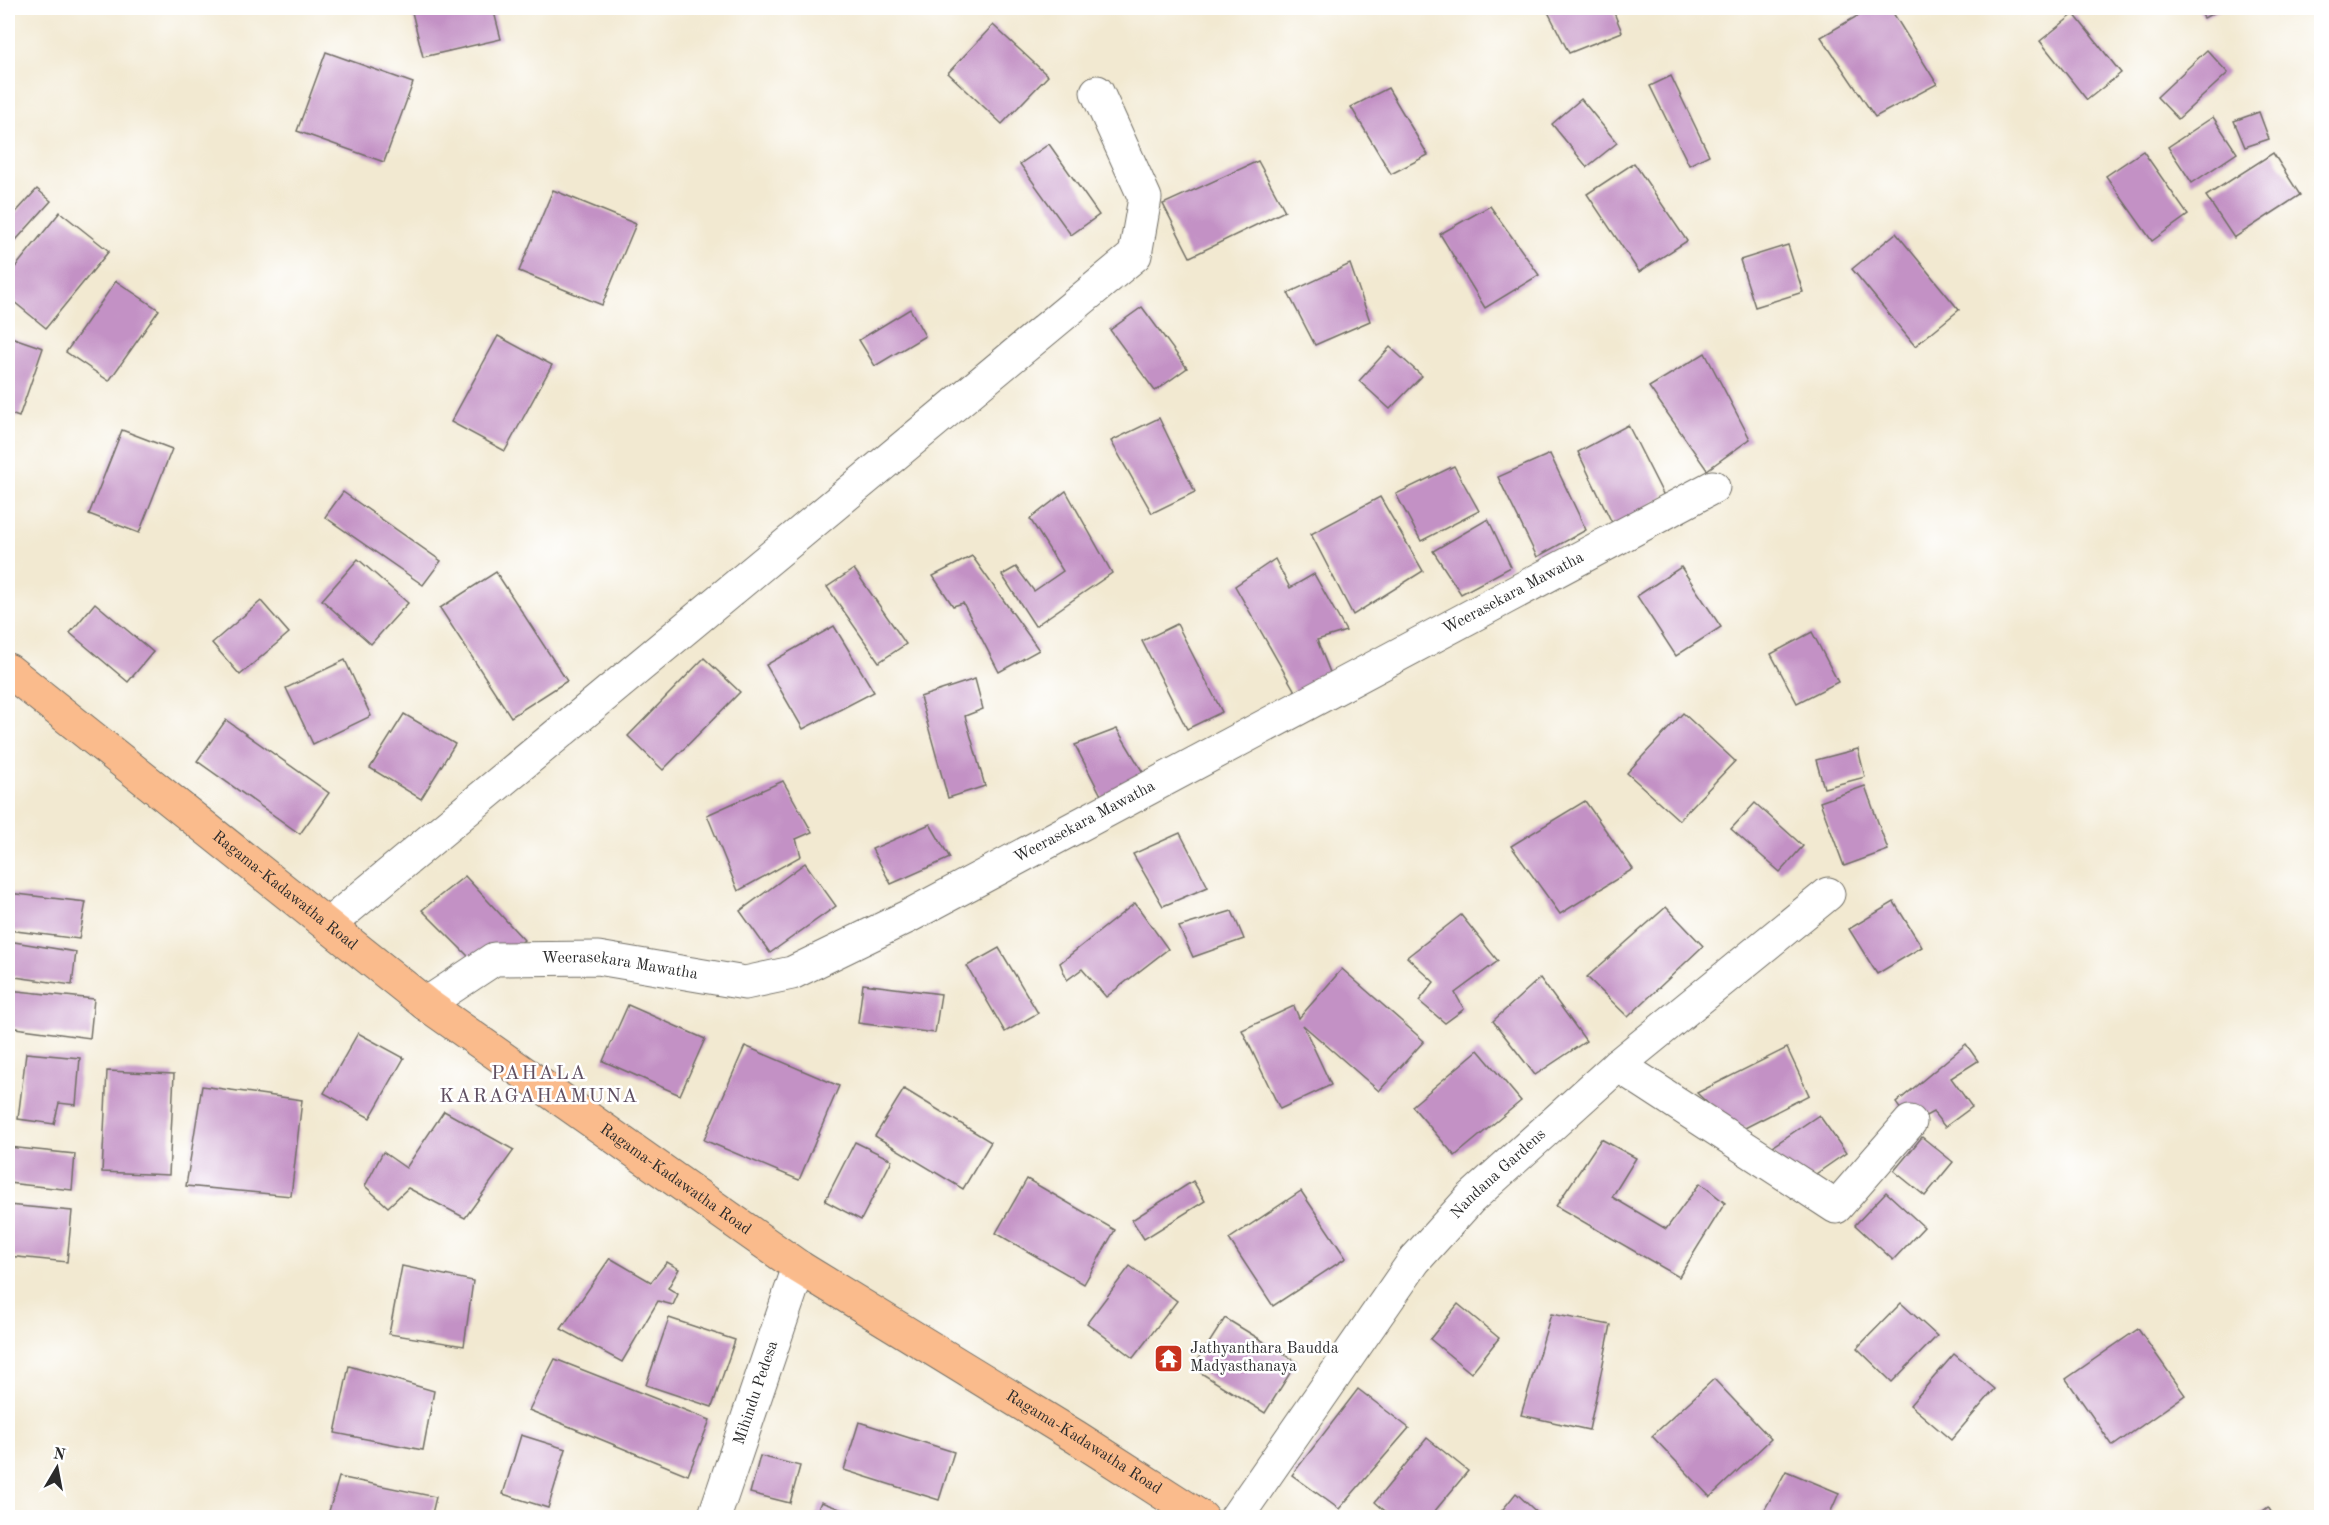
<svg xmlns="http://www.w3.org/2000/svg" width="2329" height="1525" viewBox="0 0 2329 1525" font-family="'Old Standard TT',serif">
<rect width="100%" height="100%" fill="#fff"/>
<filter id="ink" filterUnits="userSpaceOnUse"><feTurbulence type="fractalNoise" baseFrequency=".0167" numOctaves="2"/><feDisplacementMap in="SourceGraphic" scale="12" xChannelSelector="R" yChannelSelector="G"/><feConvolveMatrix kernelMatrix="1 2 1 2 8 2 1 2 1" color-interpolation-filters="sRGB"/></filter>
<filter id="wash" filterUnits="userSpaceOnUse"><feTurbulence type="fractalNoise" baseFrequency=".008" numOctaves="4" result="noise"/><feDisplacementMap in="SourceGraphic" scale="24" xChannelSelector="R" yChannelSelector="G"/><feGaussianBlur stdDeviation="1.35" result="paint"/><feColorMatrix in="noise" values="0 0 0 0 0 0 0 0 0 0 0 0 0 0 0 0 0 1.4 0 .05"/><feComposite in="paint" operator="in"/></filter>
<g filter="url(#wash)">
<rect width="100%" height="100%" fill="#f2e9d1"/>
<g id="blocks">
<!-- building -->
<g fill="#c391c5">
<path d="M411,8h82l8,31 -78,18z"/>
<path d="M1546,8h66l10,24 -53,21z"/>
<path d="M1871,8h19l47,76 -62,33 -54,-80z"/>
<path d="M2198,8h25l-19,10z"/>
<path d="M2074,14l47,59 -34,27 -47,-59z"/>
<path d="M993,25l55,51 -46,48 -54,-51z"/>
<path d="M2207,50l21,23 -50,46 -21,-22z"/>
<path d="M326,52l87,31 -29,79 -87,-31z"/>
<path d="M1671,76l38,79 -20,10 -39,-79z"/>
<path d="M1388,88l40,67 -37,19 -40,-67z"/>
<path d="M1581,99l36,44 -30,24 -35,-43z"/>
<path d="M2259,112l10,27 -24,8 -11,-26z"/>
<path d="M2213,117l24,36 -45,30 -24,-36z"/>
<path d="M1049,144l50,71 -28,20 -51,-71z"/>
<path d="M2143,151l45,64 -36,26 -46,-65z"/>
<path d="M2273,153l27,42 -66,43 -28,-42z"/>
<path d="M1258,161l27,50 -95,46 -27,-53z"/>
<path d="M1634,163l53,78 -48,31 -52,-78z"/>
<path d="M37,189l14,12 -43,48v-28z"/>
<path d="M553,190l83,34 -34,81 -83,-34z"/>
<path d="M1490,206l49,69 -54,33 -45,-74z"/>
<path d="M60,212l49,39 -63,77 -38,-31v-21z"/>
<path d="M1896,233l63,77 -44,36 -63,-77z"/>
<path d="M1788,245l15,47 -48,15 -15,-47z"/>
<path d="M1350,264l20,57 -55,24 -27,-52z"/>
<path d="M116,281l43,29 -50,71 -43,-29z"/>
<path d="M1142,307l45,61 -32,23 -45,-61z"/>
<path d="M910,309l15,27 -50,30 -16,-26z"/>
<path d="M8,336l35,12 -24,69 -11,-4z"/>
<path d="M498,336l54,29 -47,86 -54,-29z"/>
<path d="M1390,347l32,29 -32,33 -31,-28z"/>
<path d="M1705,353l45,86 -43,31 -58,-83z"/>
<path d="M1159,418l36,74 -43,21 -41,-72z"/>
<path d="M1628,425l36,71 -49,33 -37,-77z"/>
<path d="M122,430l50,19 -33,84 -50,-19z"/>
<path d="M1550,454l36,76 -49,27 -39,-80z"/>
<path d="M1454,466l25,45 -58,30 -25,-47z"/>
<path d="M1066,491l46,82 -77,53 -33,-51 14,-8 18,24 29,-20 -33,-52z"/>
<path d="M343,492l98,69 -18,24 -98,-68z"/>
<path d="M1380,497l43,74 -70,44 -42,-81z"/>
<path d="M1488,519l23,48 -50,27 -28,-43z"/>
<path d="M972,556l67,94 -40,22 -36,-69 -10,3 -20,-30z"/>
<path d="M358,559l50,44 -37,41 -49,-44z"/>
<path d="M1275,559l15,29 24,-14 32,57 -29,9 14,35 -35,18 -61,-107z"/>
<path d="M1681,567l40,60 -45,29 -39,-60z"/>
<path d="M854,569l52,75 -27,18 -52,-75z"/>
<path d="M496,572l71,109 -56,36 -71,-109z"/>
<path d="M261,601l28,32 -49,42 -28,-32z"/>
<path d="M95,603l58,49 -25,30 -58,-49z"/>
<path d="M1177,624l45,88 -35,17 -45,-88z"/>
<path d="M834,626l40,66 -71,37 -37,-64z"/>
<path d="M1812,632l26,50 -41,21 -26,-49z"/>
<path d="M704,658l36,34 -77,78 -35,-34z"/>
<path d="M345,660l26,56 -58,28 -27,-56z"/>
<path d="M975,679l8,30 -18,7 20,70 -37,12 -28,-101z"/>
<path d="M1683,713l52,48 -56,59 -52,-47z"/>
<path d="M404,714l51,30 -34,55 -51,-31z"/>
<path d="M226,720l103,73 -29,41 -103,-73z"/>
<path d="M1117,729l30,50 -43,22 -29,-56z"/>
<path d="M1858,749l7,28 -41,11 -8,-28z"/>
<path d="M783,781l29,51 -16,7 5,17 -63,35 -31,-76z"/>
<path d="M1865,786l23,64 -44,16 -24,-64z"/>
<path d="M1585,801l48,68 -73,45 -49,-68z"/>
<path d="M1755,803l48,43 -23,26 -49,-43z"/>
<path d="M930,824l20,34 -59,26 -19,-35z"/>
<path d="M1180,833l28,54 -45,19 -30,-52z"/>
<path d="M805,863l31,43 -66,47 -30,-42z"/>
<path d="M465,876l59,64 -37,35 -65,-65z"/>
<path d="M8,893l78,9 -7,37 -71,-9z"/>
<path d="M1894,902l28,45 -45,27 -28,-45z"/>
<path d="M1135,903l33,46 -62,48 -24,-28 -15,11 -7,-17z"/>
<path d="M1666,907l37,39 -75,71 -41,-40z"/>
<path d="M1232,911l12,28 -51,18 -14,-30z"/>
<path d="M1461,915l37,46 -43,32 9,16 -19,14 -26,-22 15,-19 -27,-25z"/>
<path d="M8,941l68,11 -4,33 -64,-9z"/>
<path d="M999,948l39,65 -33,19 -38,-66z"/>
<path d="M1342,969l82,72 -45,50 -76,-66 28,60 -51,24 -38,-79 52,-24 5,12z"/>
<path d="M1540,978l46,63 -51,34 -42,-54z"/>
<path d="M863,984l78,10 -6,39 -77,-10z"/>
<path d="M8,990l86,9 -4,39 -82,-11z"/>
<path d="M628,1005l77,34 -25,56 -77,-34z"/>
<path d="M358,1033l46,25 -34,60 -46,-25z"/>
<path d="M1966,1044l12,17 -27,17 21,29 -27,20 -12,-15 -22,12 -15,-21z"/>
<path d="M745,1046l94,40 -40,94 -95,-40z"/>
<path d="M1787,1048l22,47 -72,37 -40,-39z"/>
<path d="M1478,1050l43,51 -66,55 -43,-50z"/>
<path d="M26,1053l54,5 -4,47 -17,-2 -5,21 -36,-5z"/>
<path d="M107,1071l67,3 -5,101 -67,-3z"/>
<path d="M202,1086l100,14 -11,96 -105,-10z"/>
<path d="M904,1089l87,53 -28,47 -88,-53z"/>
<path d="M444,1111l70,39 -49,68 -57,-30 -20,19 -23,-21 18,-34 23,16z"/>
<path d="M1819,1115l27,38 -49,34 -27,-39z"/>
<path d="M1922,1137l31,25 -28,34 -31,-25z"/>
<path d="M1601,1139l35,19 -24,39 54,32 34,-46 25,20 -46,74 -123,-71z"/>
<path d="M855,1142l37,18 -31,60 -36,-19z"/>
<path d="M8,1147l67,7 -3,36 -64,-7z"/>
<path d="M1027,1179l88,51 -31,54 -88,-51z"/>
<path d="M1193,1181l12,20 -61,38 -12,-19z"/>
<path d="M1301,1191l45,67 -73,48 -44,-67z"/>
<path d="M1886,1192l38,35 -31,33 -38,-35z"/>
<path d="M8,1205l64,6 -5,51 -59,-6z"/>
<path d="M610,1258l41,24 16,-20 12,7 -11,19 10,6 -5,11 -15,-4 -36,61 -61,-33z"/>
<path d="M402,1266l71,15 -9,65 -75,-12z"/>
<path d="M1130,1266l47,35 -44,57 -46,-35z"/>
<path d="M1901,1303l36,33 -45,46 -35,-34z"/>
<path d="M1458,1304l41,34 -28,35 -41,-34z"/>
<path d="M1551,1314l60,11 -22,105 -68,-15z"/>
<path d="M669,1318l66,22 -23,67 -66,-22z"/>
<path d="M1225,1318l72,44 -32,51 -72,-45z"/>
<path d="M2138,1329l47,66 -72,51 -47,-67z"/>
<path d="M1954,1354l41,35 -44,51 -41,-35z"/>
<path d="M555,1359l155,61 -22,55 -159,-65z"/>
<path d="M349,1366l85,25 -11,59 -88,-17z"/>
<path d="M1714,1379l57,60 -61,58 -58,-61z"/>
<path d="M1358,1389l51,39 -70,81 -47,-34z"/>
<path d="M859,1422l95,30 -15,48 -95,-30z"/>
<path d="M521,1435l45,14 -18,59 -45,-14z"/>
<path d="M1427,1438l41,33 -39,47h-36l-18,-16z"/>
<path d="M760,1456l40,10 -10,37 -40,-10z"/>
<path d="M1786,1471l53,22 -11,25h-68z"/>
<path d="M339,1477l97,20 -5,21h-104z"/>
<path d="M1516,1493l27,25h-47z"/>
<path d="M821,1502l41,15 -1,1h-47z"/>
<path d="M2268,1507l7,11h-21z"/>
</g>
</g>
</g>
<g filter="url(#ink)">
<use href="#blocks" fill-opacity="0" stroke="#716e65" stroke-width="1.5"/>
<g fill="none" stroke-linecap="round" stroke-linejoin="round">
<defs>
<g id="minor">
<path d="M328,925l807,-670 10,-57 -48,-106"/>
<path id="s1" d="M426,1004l68,-45 104,-1 147,25 47,-10 115,-56 806,-430"/>
<path d="M1618,1065l218,142 74,-85"/>
<path id="s2" d="M714,1518l85,-251"/>
<path id="s3" d="M1236,1518l178,-257 56,-62 148,-134 210,-171"/>
</g>
<g id="major">
<path id="s4" d="M8,670l418,334 373,263 277,170 126,81"/>
</g>
</defs>
<!-- minor casing -->
<use href="#minor" stroke="#716e65" stroke-width="35"/>
<!-- major casing -->
<use href="#major" stroke="#716e65" stroke-width="35"/>
<!-- minor -->
<use href="#minor" stroke="#fff" stroke-width="33"/>
<!-- major -->
<use href="#major" stroke="#fabb8c" stroke-width="33"/>
</g>
</g>
<!-- icons -->
<defs>
<symbol id="temple-square" viewBox="-11 -11 22 22"><rect x="-9" y="-9" width="18" height="18" rx="4" fill="#c8321e" stroke="#fff"/><path d="M0-6L5-2H3V0L6.5 2.5H4V6H1.5V3h-3V6H-4V2.5H-6.5L-3 0V-2H-5Z" fill="#fff"/></symbol>
</defs>
<g fill-rule="evenodd">
<use href="#temple-square" x="1152" y="1342" width="33" height="33"/>
</g>
<g text-anchor="middle" dominant-baseline="central" stroke-width="5" stroke-linejoin="round" paint-order="stroke">
<!-- street labels -->
<g font-size="16" fill="#2b2b2b" stroke="#fff">
<text stroke="none"><textPath href="#s1" startOffset="1198">Weerasekara Mawatha</textPath></text>
<text stroke="none"><textPath href="#s1" startOffset="712">Weerasekara Mawatha</textPath></text>
<text stroke="none"><textPath href="#s4" startOffset="354">Ragama-Kadawatha Road</textPath></text>
<text stroke="none"><textPath href="#s1" startOffset="208">Weerasekara Mawatha</textPath></text>
<text stroke="none"><textPath href="#s3" startOffset="434">Nandana Gardens</textPath></text>
<text stroke="none"><textPath href="#s4" startOffset="840">Ragama-Kadawatha Road</textPath></text>
<text stroke="none"><textPath href="#s2" startOffset="132">Mihindu Pedesa</textPath></text>
<text stroke="none"><textPath href="#s4" startOffset="1326">Ragama-Kadawatha Road</textPath></text>
</g>
<!-- poi labels -->
<g font-size="16" fill="#2b2b2b" stroke="#fff" text-anchor="start">
<text x="1190" y="1349">Jathyanthara Baudda<tspan x="1190" dy="18">Madyasthanaya</tspan></text>
</g>
<!-- quarter labels -->
<g font-size="20" letter-spacing="1.5" fill="#604f61" stroke="#fff">
<text x="539" y="1074">PAHALA<tspan x="539" dy="23">KARAGAHAMUNA</tspan></text>
</g>
</g>
<!-- margin -->
<rect width="2329" height="1525" fill="none" stroke="#fff" stroke-width="30"/>
<!-- north arrow -->
<g transform="translate(57 1468) rotate(10)" stroke="#ffffff" stroke-width="4.5" paint-order="stroke">
<path d="M0-4.5L10 22L0 15L-10 22Z" fill="#2b2b2b"/>
<text y="-9" font-size="16" font-weight="bold" text-anchor="middle" fill="#2b2b2b">N</text>
</g>
</svg>
